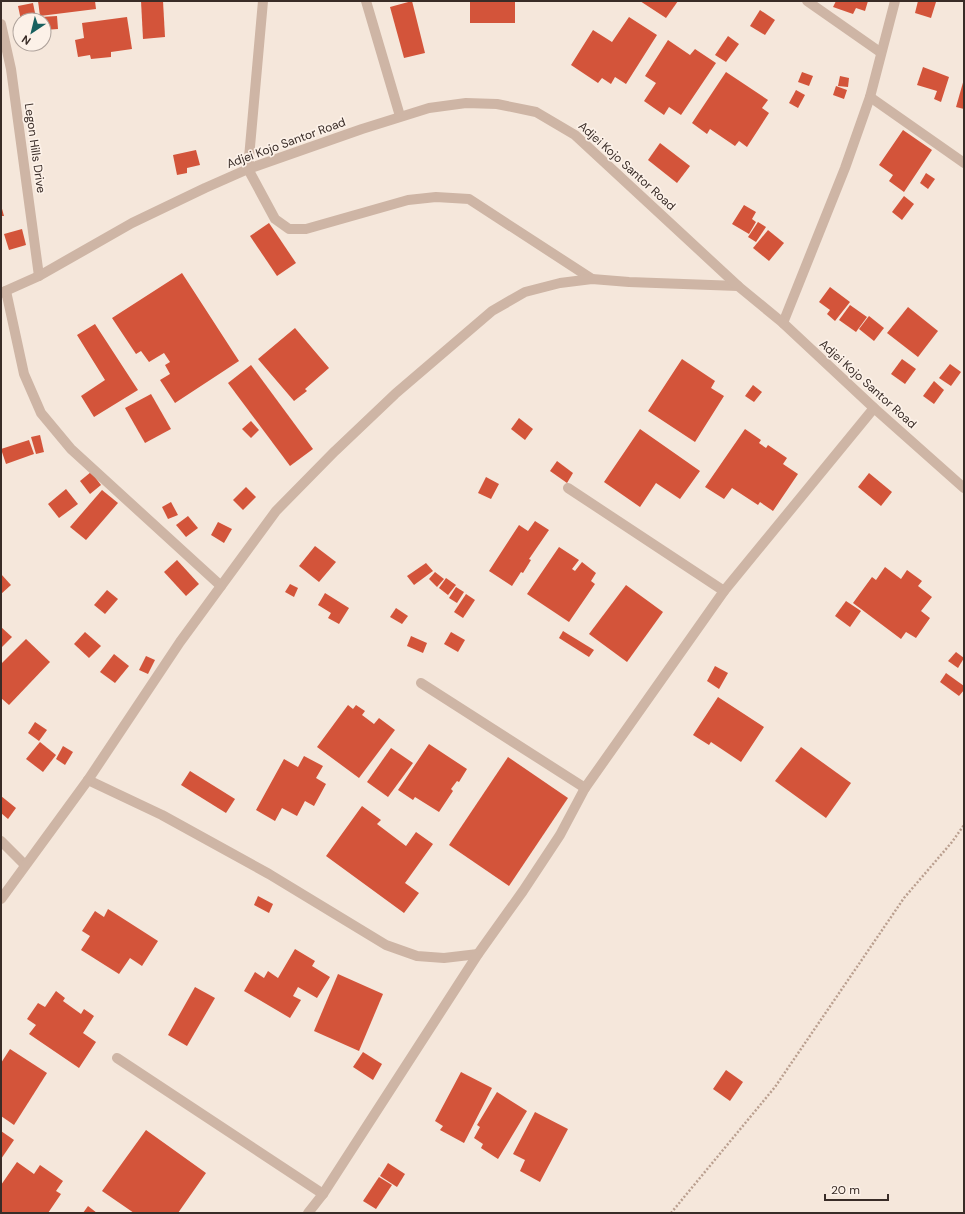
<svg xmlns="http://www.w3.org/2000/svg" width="965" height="1214" viewBox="0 0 965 1214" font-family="'DM Sans',sans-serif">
<rect width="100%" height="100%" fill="#f5e7db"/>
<!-- building -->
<g fill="#d3543a">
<path d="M38,1h57l1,8 -56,7z"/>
<path d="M141,1h22l2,36 -22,2z"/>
<path d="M412,1l13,52 -21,5 -14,-51z"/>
<rect x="470" y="1" width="45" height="22"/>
<path d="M640,1h38l-12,17z"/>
<path d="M836,1h32l-3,10 -9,-3 -3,6 -20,-7z"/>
<path d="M918,1h13l5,1 -5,16 -16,-5z"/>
<path d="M33,3l3,15 -15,2 -3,-14z"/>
<path d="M760,10l15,10 -10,15 -15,-9z"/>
<path d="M57,16l1,13 -14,1v-10h-3v-3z"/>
<path d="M127,17l5,32 -21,3v5l-20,2 -1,-4 -12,2 -3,-17 9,-2 -2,-15z"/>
<path d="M629,17l28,18 -31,49 -11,-7 -4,7 -9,-6 -4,5 -27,-18 22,-35 19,12z"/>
<path d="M728,36l11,8 -13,18 -11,-7z"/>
<path d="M668,40l22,15 5,-6 21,14 -35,52 -12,-8 -5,8 -20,-14 12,-18 -11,-7z"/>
<path d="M923,67l26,10 -8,25 -7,-3 3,-8 -20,-6z"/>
<path d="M726,72l42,28 -6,8 7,5 -22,34 -8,-6 -4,5 -25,-17 -3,5 -15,-11z"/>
<path d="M802,72l11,4 -4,10 -11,-4z"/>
<path d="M840,76l9,2 -1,9 -10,-1z"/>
<path d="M964,79v30l-8,-2z"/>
<path d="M836,86l11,4 -3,9 -11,-4z"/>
<path d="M796,90l9,5 -7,13 -9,-5z"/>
<path d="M903,130l29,20 -28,42 -15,-11 4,-6 -14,-10z"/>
<path d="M660,143l30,23 -13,17 -29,-23z"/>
<path d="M196,150l4,15 -13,3v5l-10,2 -4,-20z"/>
<path d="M926,173l9,6 -7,10 -8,-6z"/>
<path d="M904,196l10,8 -12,16 -10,-8z"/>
<path d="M1,205l3,11h-3z"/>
<path d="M744,205l12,7 -4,7 4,3 -7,12 -17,-10z"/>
<path d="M758,222l8,5 -10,15 -8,-5z"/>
<path d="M269,223l27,40 -19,13 -27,-40z"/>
<path d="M22,229l4,16 -17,5 -5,-16z"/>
<path d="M768,230l16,13 -15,18 -16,-13z"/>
<path d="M182,273l57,88 -64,42 -15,-23 10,-6 -5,-9 5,-3 -6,-9 -15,9 -8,-11 -5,3 -24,-36z"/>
<path d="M830,287l20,15 -15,19 -8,-7 3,-4 -11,-8z"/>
<path d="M850,305l17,12 -11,15 -17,-12z"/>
<path d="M908,307l30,24 -20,26 -31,-24z"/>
<path d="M869,316l15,12 -10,13 -15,-12z"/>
<path d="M95,324l43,66 -44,27 -13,-21 24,-16 -28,-45z"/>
<path d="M295,328l34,40 -24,21 2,2 -13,10 -36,-42z"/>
<path d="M682,359l33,22 -4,7 13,8 -29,46 -47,-31z"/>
<path d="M902,359l14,10 -11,15 -14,-10z"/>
<path d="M950,364l11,8 -10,14 -12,-8z"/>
<path d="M251,365l62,84 -23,17 -62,-83z"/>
<path d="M934,381l10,9 -10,14 -11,-8z"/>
<path d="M753,385l9,7 -8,10 -9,-6z"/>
<path d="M151,394l20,35 -26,14 -20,-35z"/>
<path d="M519,418l14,11 -8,11 -14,-11z"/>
<path d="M251,421l8,9 -8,8 -9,-9z"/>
<path d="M640,429l60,42 -20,28 -24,-16 -16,24 -36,-25z"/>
<path d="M745,429l16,11 -2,3 7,5 2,-3 19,13 -4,6 15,10 -25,37 -13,-9 -2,3 -26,-17 -8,11 -19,-12z"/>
<path d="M40,435l4,17 -8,2 -5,-17z"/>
<path d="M29,440l5,14 -28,10 -5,-15z"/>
<path d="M557,461l16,12 -6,10 -17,-12z"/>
<path d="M91,472l10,13 -11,9 -10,-13z"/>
<path d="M869,473l23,19 -11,14 -23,-19z"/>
<path d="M486,477l13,7 -8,15 -13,-6z"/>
<path d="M246,487l10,10 -13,13 -10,-10z"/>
<path d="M66,489l12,15 -19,14 -11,-14z"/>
<path d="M102,490l16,13 -32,37 -16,-13z"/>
<path d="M171,502l7,13 -10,4 -6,-12z"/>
<path d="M188,516l10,12 -12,9 -10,-12z"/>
<path d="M535,521l14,9 -20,29 2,1 -8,13 -2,-1 -9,14 -23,-15 30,-46 9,6z"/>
<path d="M218,522l14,7 -8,14 -13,-8z"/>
<path d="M315,546l21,16 -17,20 -20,-16z"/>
<path d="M559,547l20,13 -7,9 3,2 7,-9 14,11 -5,8 4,3 -26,38 -42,-28z"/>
<path d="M177,560l22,24 -13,12 -22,-24z"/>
<path d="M426,563l7,8 -19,14 -7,-9z"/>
<path d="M885,567l16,12 6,-9 15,11 -4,5 14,11 -11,14 9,7 -14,20 -10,-6 -5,7 -48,-36 19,-26 4,3z"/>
<path d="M435,572l9,7 -7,8 -8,-8z"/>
<path d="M1,574l10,11 -10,9z"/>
<path d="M446,578l10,7 -8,10 -9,-7z"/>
<path d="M290,584l8,4 -4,9 -9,-5z"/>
<path d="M626,585l37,27 -36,50 -38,-28z"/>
<path d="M456,587l8,5 -7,11 -8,-5z"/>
<path d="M107,590l11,9 -13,15 -11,-9z"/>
<path d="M325,593l24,15 -10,16 -11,-6 3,-5 -13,-8z"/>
<path d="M466,594l9,6 -12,18 -9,-6z"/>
<path d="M846,601l15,10 -11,16 -15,-11z"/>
<path d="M396,608l12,8 -6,8 -12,-7z"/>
<path d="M1,627l11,10 -11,11z"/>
<path d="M563,631l31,19 -5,7 -30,-19z"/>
<path d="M85,632l16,14 -12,12 -15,-14z"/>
<path d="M451,632l14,8 -7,12 -14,-8z"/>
<path d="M411,636l16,7 -4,10 -16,-7z"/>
<path d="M26,639l24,23 -41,43 -8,-7v-34z"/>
<path d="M956,652l8,6 -6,10 -10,-7z"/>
<path d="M114,654l15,12 -14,17 -15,-11z"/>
<path d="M146,656l9,4 -7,14 -9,-4z"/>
<path d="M715,666l13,7 -9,16 -12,-8z"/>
<path d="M946,673l18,13v4l-5,6 -19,-14z"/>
<path d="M718,697l46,30 -23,35 -30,-20 -2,3 -16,-10z"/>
<path d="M348,705l5,4 3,-4 9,6 -3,4 12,9 5,-6 16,12 -36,48 -42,-31z"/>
<path d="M35,722l12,8 -8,11 -11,-8z"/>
<path d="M40,742l16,13 -13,17 -17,-13z"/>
<path d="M429,744l38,25 -8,13 -2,-1 -6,8 2,2 -14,21 -24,-15 -2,3 -15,-10z"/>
<path d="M63,746l10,6 -8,13 -9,-6z"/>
<path d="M801,747l50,36 -25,35 -51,-37z"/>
<path d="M391,748l22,15 -25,34 -21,-15z"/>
<path d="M304,756l19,10 -7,12 10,6 -12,22 -9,-5 -8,15 -15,-8 -7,13 -19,-11 28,-51 14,8z"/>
<path d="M508,757l60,41 -59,88 -60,-41z"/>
<path d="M190,771l45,28 -9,14 -45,-28z"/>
<path d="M1,796l15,12 -8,11 -7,-6z"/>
<path d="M362,806l19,14 -4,4 29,22 10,-14 17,12 -28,39 14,10 -15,20 -78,-57z"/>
<path d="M258,896l15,8 -4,9 -15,-8z"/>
<path d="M108,909l50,32 -16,25 -12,-8 -11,16 -38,-24 9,-14 -8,-5 13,-20 9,6z"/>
<path d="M295,949l20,12 -3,5 18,11 -13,21 -19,-11 -5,9 8,4 -11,18 -46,-27 11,-19 9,6 4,-7 10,7z"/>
<path d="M338,974l45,20 -24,57 -45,-20z"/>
<path d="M195,987l20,11 -28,48 -19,-11z"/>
<path d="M56,991l9,7 -2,3 18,13 3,-5 10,7 -11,17 13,9 -17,26 -50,-34 7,-9 -9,-6 11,-16 7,4z"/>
<path d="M10,1049l37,24 -33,52 -13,-9v-53z"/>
<path d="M363,1052l19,12 -9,16 -20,-13z"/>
<path d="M726,1070l17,12 -13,19 -17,-12z"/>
<path d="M461,1072l31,16 -28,55 -24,-13 3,-4 -8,-5z"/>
<path d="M497,1092l30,19 -29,48 -17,-11 2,-4 -9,-6 6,-11 -3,-2z"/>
<path d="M535,1112l33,17 -28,53 -20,-11 5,-11 -12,-6z"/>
<path d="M146,1130l60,43 -28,40h-16l-2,-1 -1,1h-25l-32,-22z"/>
<path d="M1,1131l13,9 -13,19z"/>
<path d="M17,1162l17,12 6,-9 23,16 -7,10 5,3 -13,19h-47v-28z"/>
<path d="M388,1163l17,11 -8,13 -17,-11z"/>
<path d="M379,1177l13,8 -16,24 -13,-8z"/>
<path d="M88,1206l9,7h-14z"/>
</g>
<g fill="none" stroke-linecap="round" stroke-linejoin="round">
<!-- path -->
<path stroke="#ba9f8f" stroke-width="2.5" stroke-dasharray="2 2" stroke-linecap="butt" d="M671,1213l104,-126 129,-189 48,-56 12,-17"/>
<!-- service -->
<g stroke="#ceb5a5" stroke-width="10">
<path d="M263,1l-15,168 27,50 14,10h17l102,-29 28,-3 33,2 123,80"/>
<path d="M366,1l34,115"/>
<path d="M870,97l94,66"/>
<path d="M6,291l18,83 17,39 30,36 150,137"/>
</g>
<!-- minor -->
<g stroke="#ceb5a5" stroke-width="10">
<path d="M807,1l73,51"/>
<path d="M1,24l10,45 28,207"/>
<path d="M783,323l62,-155 25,-71 25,-96"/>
<path d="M568,488l156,103"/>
<path d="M421,683l164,105"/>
<path d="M88,780l74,35 107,59 117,71 31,11 27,2 34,-4"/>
<path d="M1,841l24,24"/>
<path d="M1,899l87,-119 92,-138 96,-131 59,-60 60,-57 97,-83 33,-19 35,-9 32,-4 37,3 109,4"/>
<path d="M117,1058l206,136"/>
<path d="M308,1213l15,-19 20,-31 135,-209 45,-63 37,-56 25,-47 139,-197 150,-183"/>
</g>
<!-- tertiary -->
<path stroke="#ceb5a5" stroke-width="10" d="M1,293l38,-17 93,-53 73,-35 43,-19 114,-40 67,-21 37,-5 31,1 39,8 39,23 163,151 45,37 91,85 90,80"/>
</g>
<g text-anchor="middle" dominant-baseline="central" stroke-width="3.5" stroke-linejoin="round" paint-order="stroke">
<!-- street labels -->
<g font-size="12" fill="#392c27" stroke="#fcf1e8">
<text transform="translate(286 143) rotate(-20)">Adjei Kojo Santor Road</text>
<text transform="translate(35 148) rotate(82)">Legon Hills Drive</text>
<text transform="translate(627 166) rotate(42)">Adjei Kojo Santor Road</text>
<text transform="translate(868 384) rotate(42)">Adjei Kojo Santor Road</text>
</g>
</g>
<!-- border -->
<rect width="965" height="1214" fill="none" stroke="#392c27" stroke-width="4"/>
<!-- north arrow -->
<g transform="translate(32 32) rotate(215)"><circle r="19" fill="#fcf1e8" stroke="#aea29b"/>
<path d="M0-3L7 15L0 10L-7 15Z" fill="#18605f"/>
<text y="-6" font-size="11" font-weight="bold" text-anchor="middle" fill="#392c27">N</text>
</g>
<!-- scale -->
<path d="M825 1194v6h63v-6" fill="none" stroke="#392c27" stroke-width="2"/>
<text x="831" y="1194" font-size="12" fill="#392c27" stroke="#fcf1e8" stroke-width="3" paint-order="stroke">20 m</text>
</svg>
